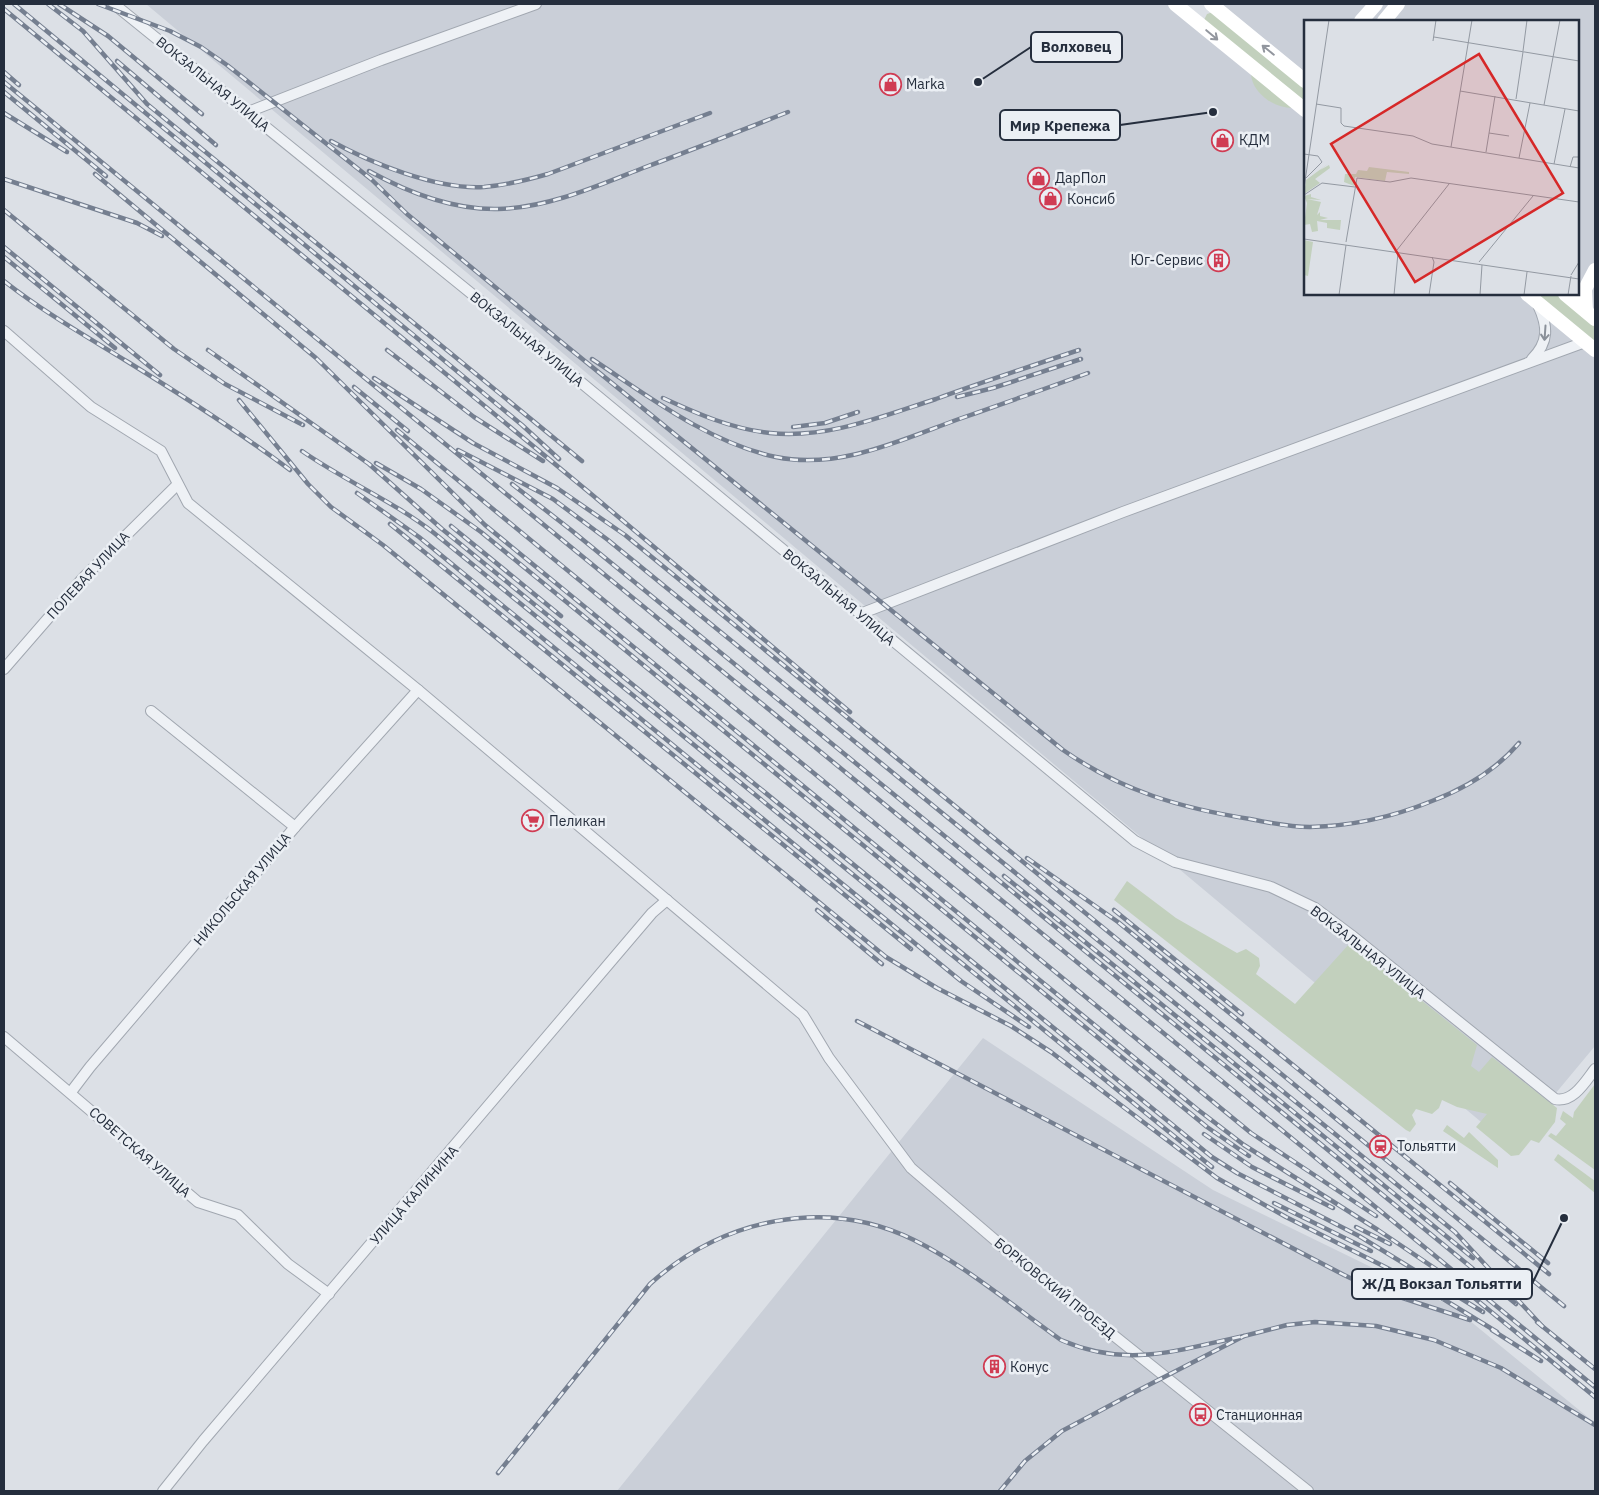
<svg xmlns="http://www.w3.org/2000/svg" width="1599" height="1495" viewBox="0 0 1599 1495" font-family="'IBM Plex Sans',sans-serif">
<rect width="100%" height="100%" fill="#dce0e6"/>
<!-- built -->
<g fill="#cacfd8">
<path d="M146,4h1023l136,112v178h216l74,61v691l-84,101z"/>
<path d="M1222,4h373v305l-19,-15 2,-273h-273v51z"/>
<path d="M983,1038l230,152 240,117 142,116v68h-978z"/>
</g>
<!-- green -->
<g fill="#c2d0bd">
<path d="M1213,12l92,75v19l-101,-86 3,-6z"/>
<path d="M1251,74l41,34c-18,0 -40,-15 -41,-34z"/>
<path d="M1535,294h24l36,29v20z"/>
<path d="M1127,881l49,37 61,35 9,-4 13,9 1,8 -4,8 39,30 55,-61 127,102 -6,21 8,6 13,-15 65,51 -2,14 -16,21 -8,-3 -12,15 -8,1 -35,-29 11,-13 -30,-7 -15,-7 -3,8 -7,6 -16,-5 -4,6 4,9 -6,8 -4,-2 -292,-230z"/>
<path d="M1595,1084v86l-47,-34 3,-3 5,3 10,-12 -6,-5 3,-8 10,7 1,-6z"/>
<path d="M1447,1125l17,13 5,-6 29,28v8l-55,-37z"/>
<path d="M1558,1154l37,27v12l-41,-33z"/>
</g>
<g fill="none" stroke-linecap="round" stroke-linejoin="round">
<defs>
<g id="street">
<path d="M114,4l469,380 552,457 40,21 96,25 44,21 36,27 204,164c18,4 30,-17 40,-30"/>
<path d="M248,112l133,-52 155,-56"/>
<path d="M4,331l87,76 70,44 27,52 230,187 385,325 26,43 82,110 91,78 306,245"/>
<path d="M1532,359c17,-17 16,-33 6,-54"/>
<path d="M860,614l263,-102 462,-170"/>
<path d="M4,669l79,-91 94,-93"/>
<path d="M151,711l144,116"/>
<path d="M4,1037l194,165 40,13 50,49 41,30"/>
<path d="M71,1092l19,-25 205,-240 123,-137"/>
<path d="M163,1491l40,-50 449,-528 15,-13"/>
</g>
</defs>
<!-- street casing -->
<use href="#street" stroke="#a1a7b0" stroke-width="12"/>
<!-- street -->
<use href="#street" stroke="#eef1f5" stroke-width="10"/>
<!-- secondary -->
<g stroke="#fff" stroke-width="14">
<path d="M1175,4l130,106"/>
<path d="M1211,4l94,77"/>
<path d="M1361,21l15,-17"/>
<path d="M1384,21l14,-17"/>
<path d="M1527,294l68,56"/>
<path d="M1565,294l30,25"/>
<path d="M1586,311l-1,-22 10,-19"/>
</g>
<defs>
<g id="rail">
<path d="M14,4l508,421 37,34"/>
<path d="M48,4l35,27 64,73 435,357"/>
<path d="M59,4l49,32 94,78"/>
<path d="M98,4l72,27 31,16 26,18 144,114 36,35 152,126 504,410c59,41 117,58 187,69 20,4 39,8 60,8 42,-1 83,-10 122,-26 34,-13 63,-30 87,-58"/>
<path d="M4,9l586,484 260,219"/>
<path d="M117,61l99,84"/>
<path d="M4,72l15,13"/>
<path d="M4,82l1591,1305"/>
<path d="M4,92l102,84"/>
<path d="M4,113l63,39"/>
<path d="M331,141c40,22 106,49 153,46 22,-2 43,-7 64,-13l162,-61"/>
<path d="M369,171c38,21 84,39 129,38 50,-1 99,-23 145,-41 49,-18 97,-37 145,-56"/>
<path d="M95,174l221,184 169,167 712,584 47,36 134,85 80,54"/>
<path d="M4,179l133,44 25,13"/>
<path d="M4,210l170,139 51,35 78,41"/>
<path d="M4,247l156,128"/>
<path d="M4,257l111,91"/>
<path d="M4,281c41,32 80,54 124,81 55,34 110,69 162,108"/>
<path d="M208,350l161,114 73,65 770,628 25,16 122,63 124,76"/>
<path d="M387,350l87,67 69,44"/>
<path d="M592,359c56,37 117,84 184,98 63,13 125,-17 183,-38 43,-15 86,-30 129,-46"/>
<path d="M374,378l99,65 84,45 68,47 939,771"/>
<path d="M354,387l54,44"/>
<path d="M957,397l36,-9 88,-29"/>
<path d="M663,398c35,16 69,31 107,35 58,6 113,-17 166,-34 47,-17 95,-33 143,-49"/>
<path d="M239,400l69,84 23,23 52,38 503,412 51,31 74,38 40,26 166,126 69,39 131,66 80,49"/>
<path d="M793,427l32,-4 33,-11"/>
<path d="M397,430l854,703 125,83"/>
<path d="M458,450l95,49 55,41 847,692 87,94"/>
<path d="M302,451c43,30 91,50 132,82l778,634"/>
<path d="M376,463l45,26 60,43 726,595 42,29"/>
<path d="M512,484l59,46 945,774"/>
<path d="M357,493l62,44 542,444 68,46"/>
<path d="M390,524l521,425"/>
<path d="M451,526l110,90"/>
<path d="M1027,858l91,64 431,352"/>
<path d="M1004,876l469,382"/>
<path d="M817,910l65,54"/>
<path d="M1114,910l128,104"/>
<path d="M857,1021l487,254 25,12 101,33"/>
<path d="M1204,1134l48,33 81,41"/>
<path d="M1450,1183l98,80"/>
<path d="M1274,1203l97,48"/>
<path d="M1356,1227l34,17"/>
<path d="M1467,1292l128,105"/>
<path d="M1537,1322l58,47"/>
<path d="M1492,1330l49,31"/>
<path d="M498,1473l152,-189c72,-65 175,-88 264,-44 52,26 99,66 147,100 67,29 116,10 183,-4"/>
<path d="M1000,1491l25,-30 37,-30 75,-40 107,-55 43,-11 28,-3 61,4 58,14 67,28 94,57"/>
</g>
</defs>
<!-- rail casing -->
<use href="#rail" stroke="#757f90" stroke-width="4.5"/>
<!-- rail -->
<use href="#rail" stroke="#ebeff4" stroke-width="2.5" stroke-dasharray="8" stroke-linecap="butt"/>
</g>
<!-- one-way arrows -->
<defs><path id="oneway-shaft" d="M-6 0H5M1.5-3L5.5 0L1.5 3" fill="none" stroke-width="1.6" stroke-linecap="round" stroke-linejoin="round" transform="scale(1.25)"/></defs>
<g stroke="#92969e">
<use href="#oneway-shaft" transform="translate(1212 35) rotate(40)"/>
<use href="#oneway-shaft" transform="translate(1268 50) rotate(-141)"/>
</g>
<use stroke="#8a9099" href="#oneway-shaft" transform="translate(1545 333) rotate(94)"/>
<!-- icons -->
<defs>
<symbol id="shop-ring" viewBox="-11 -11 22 22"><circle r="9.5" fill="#ebeff4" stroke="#d03c53" stroke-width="1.5"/><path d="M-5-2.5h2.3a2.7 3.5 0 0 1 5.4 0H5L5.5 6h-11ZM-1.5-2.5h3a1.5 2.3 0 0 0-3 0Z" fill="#d03c53"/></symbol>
<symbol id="building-ring" viewBox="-11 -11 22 22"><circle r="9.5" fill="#ebeff4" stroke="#d03c53" stroke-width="1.5"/><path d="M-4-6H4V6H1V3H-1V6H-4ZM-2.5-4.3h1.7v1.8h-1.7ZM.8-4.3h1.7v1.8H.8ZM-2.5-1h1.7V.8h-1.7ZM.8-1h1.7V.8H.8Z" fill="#d03c53"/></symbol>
<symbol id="supermarket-ring" viewBox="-11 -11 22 22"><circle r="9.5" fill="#ebeff4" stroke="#d03c53" stroke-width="1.5"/><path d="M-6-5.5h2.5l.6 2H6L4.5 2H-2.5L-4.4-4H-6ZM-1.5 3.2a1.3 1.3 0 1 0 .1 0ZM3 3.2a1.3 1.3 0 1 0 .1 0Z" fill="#d03c53"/></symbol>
<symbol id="station-ring" viewBox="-11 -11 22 22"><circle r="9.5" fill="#ebeff4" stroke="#d03c53" stroke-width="1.5"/><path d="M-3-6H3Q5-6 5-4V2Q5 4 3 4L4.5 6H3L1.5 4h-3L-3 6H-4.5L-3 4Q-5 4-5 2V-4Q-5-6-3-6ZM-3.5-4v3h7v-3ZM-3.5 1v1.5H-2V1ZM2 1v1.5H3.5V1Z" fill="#d03c53"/></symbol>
<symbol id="bus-ring" viewBox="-11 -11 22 22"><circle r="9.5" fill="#ebeff4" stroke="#d03c53" stroke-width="1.5"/><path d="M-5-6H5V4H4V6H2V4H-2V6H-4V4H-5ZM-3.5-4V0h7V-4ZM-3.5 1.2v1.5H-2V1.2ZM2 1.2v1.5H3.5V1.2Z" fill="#d03c53"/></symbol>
</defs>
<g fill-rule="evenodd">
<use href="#shop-ring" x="878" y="72" width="25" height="25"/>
<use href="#shop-ring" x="1210" y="128" width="25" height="25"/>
<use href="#shop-ring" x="1026" y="166" width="25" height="25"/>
<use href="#shop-ring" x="1038" y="186" width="25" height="25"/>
<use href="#building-ring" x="1206" y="248" width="25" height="25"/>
<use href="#supermarket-ring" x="520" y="808" width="25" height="25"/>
<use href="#station-ring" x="1368" y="1134" width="25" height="25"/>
<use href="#building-ring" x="982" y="1354" width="25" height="25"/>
<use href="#bus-ring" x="1188" y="1402" width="25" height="25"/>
</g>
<g text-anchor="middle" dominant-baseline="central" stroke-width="5" stroke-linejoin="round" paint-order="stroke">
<!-- street labels -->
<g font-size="14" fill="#252e3d" stroke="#ebeff4">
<text transform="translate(213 84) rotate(39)">ВОКЗАЛЬНАЯ УЛИЦА</text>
<text transform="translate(527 339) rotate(39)">ВОКЗАЛЬНАЯ УЛИЦА</text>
<text transform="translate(88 575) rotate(-47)">ПОЛЕВАЯ УЛИЦА</text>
<text transform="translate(839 597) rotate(40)">ВОКЗАЛЬНАЯ УЛИЦА</text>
<text transform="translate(242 889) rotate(-50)">НИКОЛЬСКАЯ УЛИЦА</text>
<text transform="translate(1368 952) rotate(38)">ВОКЗАЛЬНАЯ УЛИЦА</text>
<text transform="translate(140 1152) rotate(41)">СОВЕТСКАЯ УЛИЦА</text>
<text transform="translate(414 1195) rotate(-49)">УЛИЦА КАЛИНИНА</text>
<text transform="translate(1055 1288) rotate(39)">БОРКОВСКИЙ ПРОЕЗД</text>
</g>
<!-- poi labels -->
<g font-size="14" fill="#252e3d" stroke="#ebeff4" text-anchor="start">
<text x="906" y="84">Marka</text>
<text x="1239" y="140">КДМ</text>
<text x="1055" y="178">ДарПол</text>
<text x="1067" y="199">Консиб</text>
<text x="1203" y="260" text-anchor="end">Юг-Сервис</text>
<text x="549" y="821">Пеликан</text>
<text x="1397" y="1146">Тольятти</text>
<text x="1010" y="1367">Конус</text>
<text x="1216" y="1415">Станционная</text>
</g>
</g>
<!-- overview -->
<g transform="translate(1304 20)">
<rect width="275" height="275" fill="#dce0e6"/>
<path d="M25,143l-9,7 9,-5 1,3 -15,11 5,4 -16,11 2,-14zM65,147l40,5v2l-22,-2 -2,9 -30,-4 -1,9 -10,-4 1,-8h11l2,-4 9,1zM7,174v3l10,3 -14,-1 14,3 -4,13 3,-3v4l8,2 -8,2h21l-1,10 -13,-2v-5l-10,-2 1,10 -6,1 -2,-8 -6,1 3,-22 -3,-7zM0,220l9,2 -5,34 -4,-1z" fill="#c2d0bd"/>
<path fill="none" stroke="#9399a2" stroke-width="1" d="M130,17l145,24M129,21l3,-21M219,31l4,-31M156,71l119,20M212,79l7,-47M12,84l25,4v15l3,3 69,10 19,8 147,24M240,85l16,-85M185,113l20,3M147,127l21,-127M182,132l9,-56M0,134l14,2 4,6 -16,16M215,138l11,-55M250,144l11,-55M266,147l3,-10h6M0,168l25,-168M0,175l18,-12 33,4M0,219l275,40M42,222l11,-64 33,4 21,-4 168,24M93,230l52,-66M175,242l54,-66M267,255l8,-13M35,275l7,-50M90,275l4,-42M125,275l5,-33 -2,-5M176,275l2,-30M220,275l3,-23M264,275l3,-19"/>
<path fill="#d62828" fill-opacity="0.15" stroke="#d62828" stroke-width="2.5" d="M175,34l84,139 -148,89 -84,-138z"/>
<rect width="275" height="275" fill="none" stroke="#252e3d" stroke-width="2.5"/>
</g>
<!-- callouts -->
<path fill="none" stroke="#252e3d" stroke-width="2" d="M978 82L1031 47M1213 112L1120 125M1564 1218L1532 1284"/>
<g fill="#252e3d" stroke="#ebeff4" stroke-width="2">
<circle cx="978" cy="82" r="5"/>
<circle cx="1213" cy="112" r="5"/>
<circle cx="1564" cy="1218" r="5"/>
</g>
<g fill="#ebeff4" stroke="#252e3d" stroke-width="2">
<rect x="1031" y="32" width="91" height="30" rx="5"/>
<rect x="1000" y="110" width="120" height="30" rx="5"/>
<rect x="1352" y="1269" width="180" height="30" rx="5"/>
</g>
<g font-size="15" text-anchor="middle" font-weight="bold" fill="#252e3d">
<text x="1076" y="52">Волховец</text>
<text x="1060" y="131">Мир Крепежа</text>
<text x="1442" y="1289">Ж/Д Вокзал Тольятти</text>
</g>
<!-- border -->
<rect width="1599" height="1495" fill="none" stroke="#252e3d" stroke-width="10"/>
</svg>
